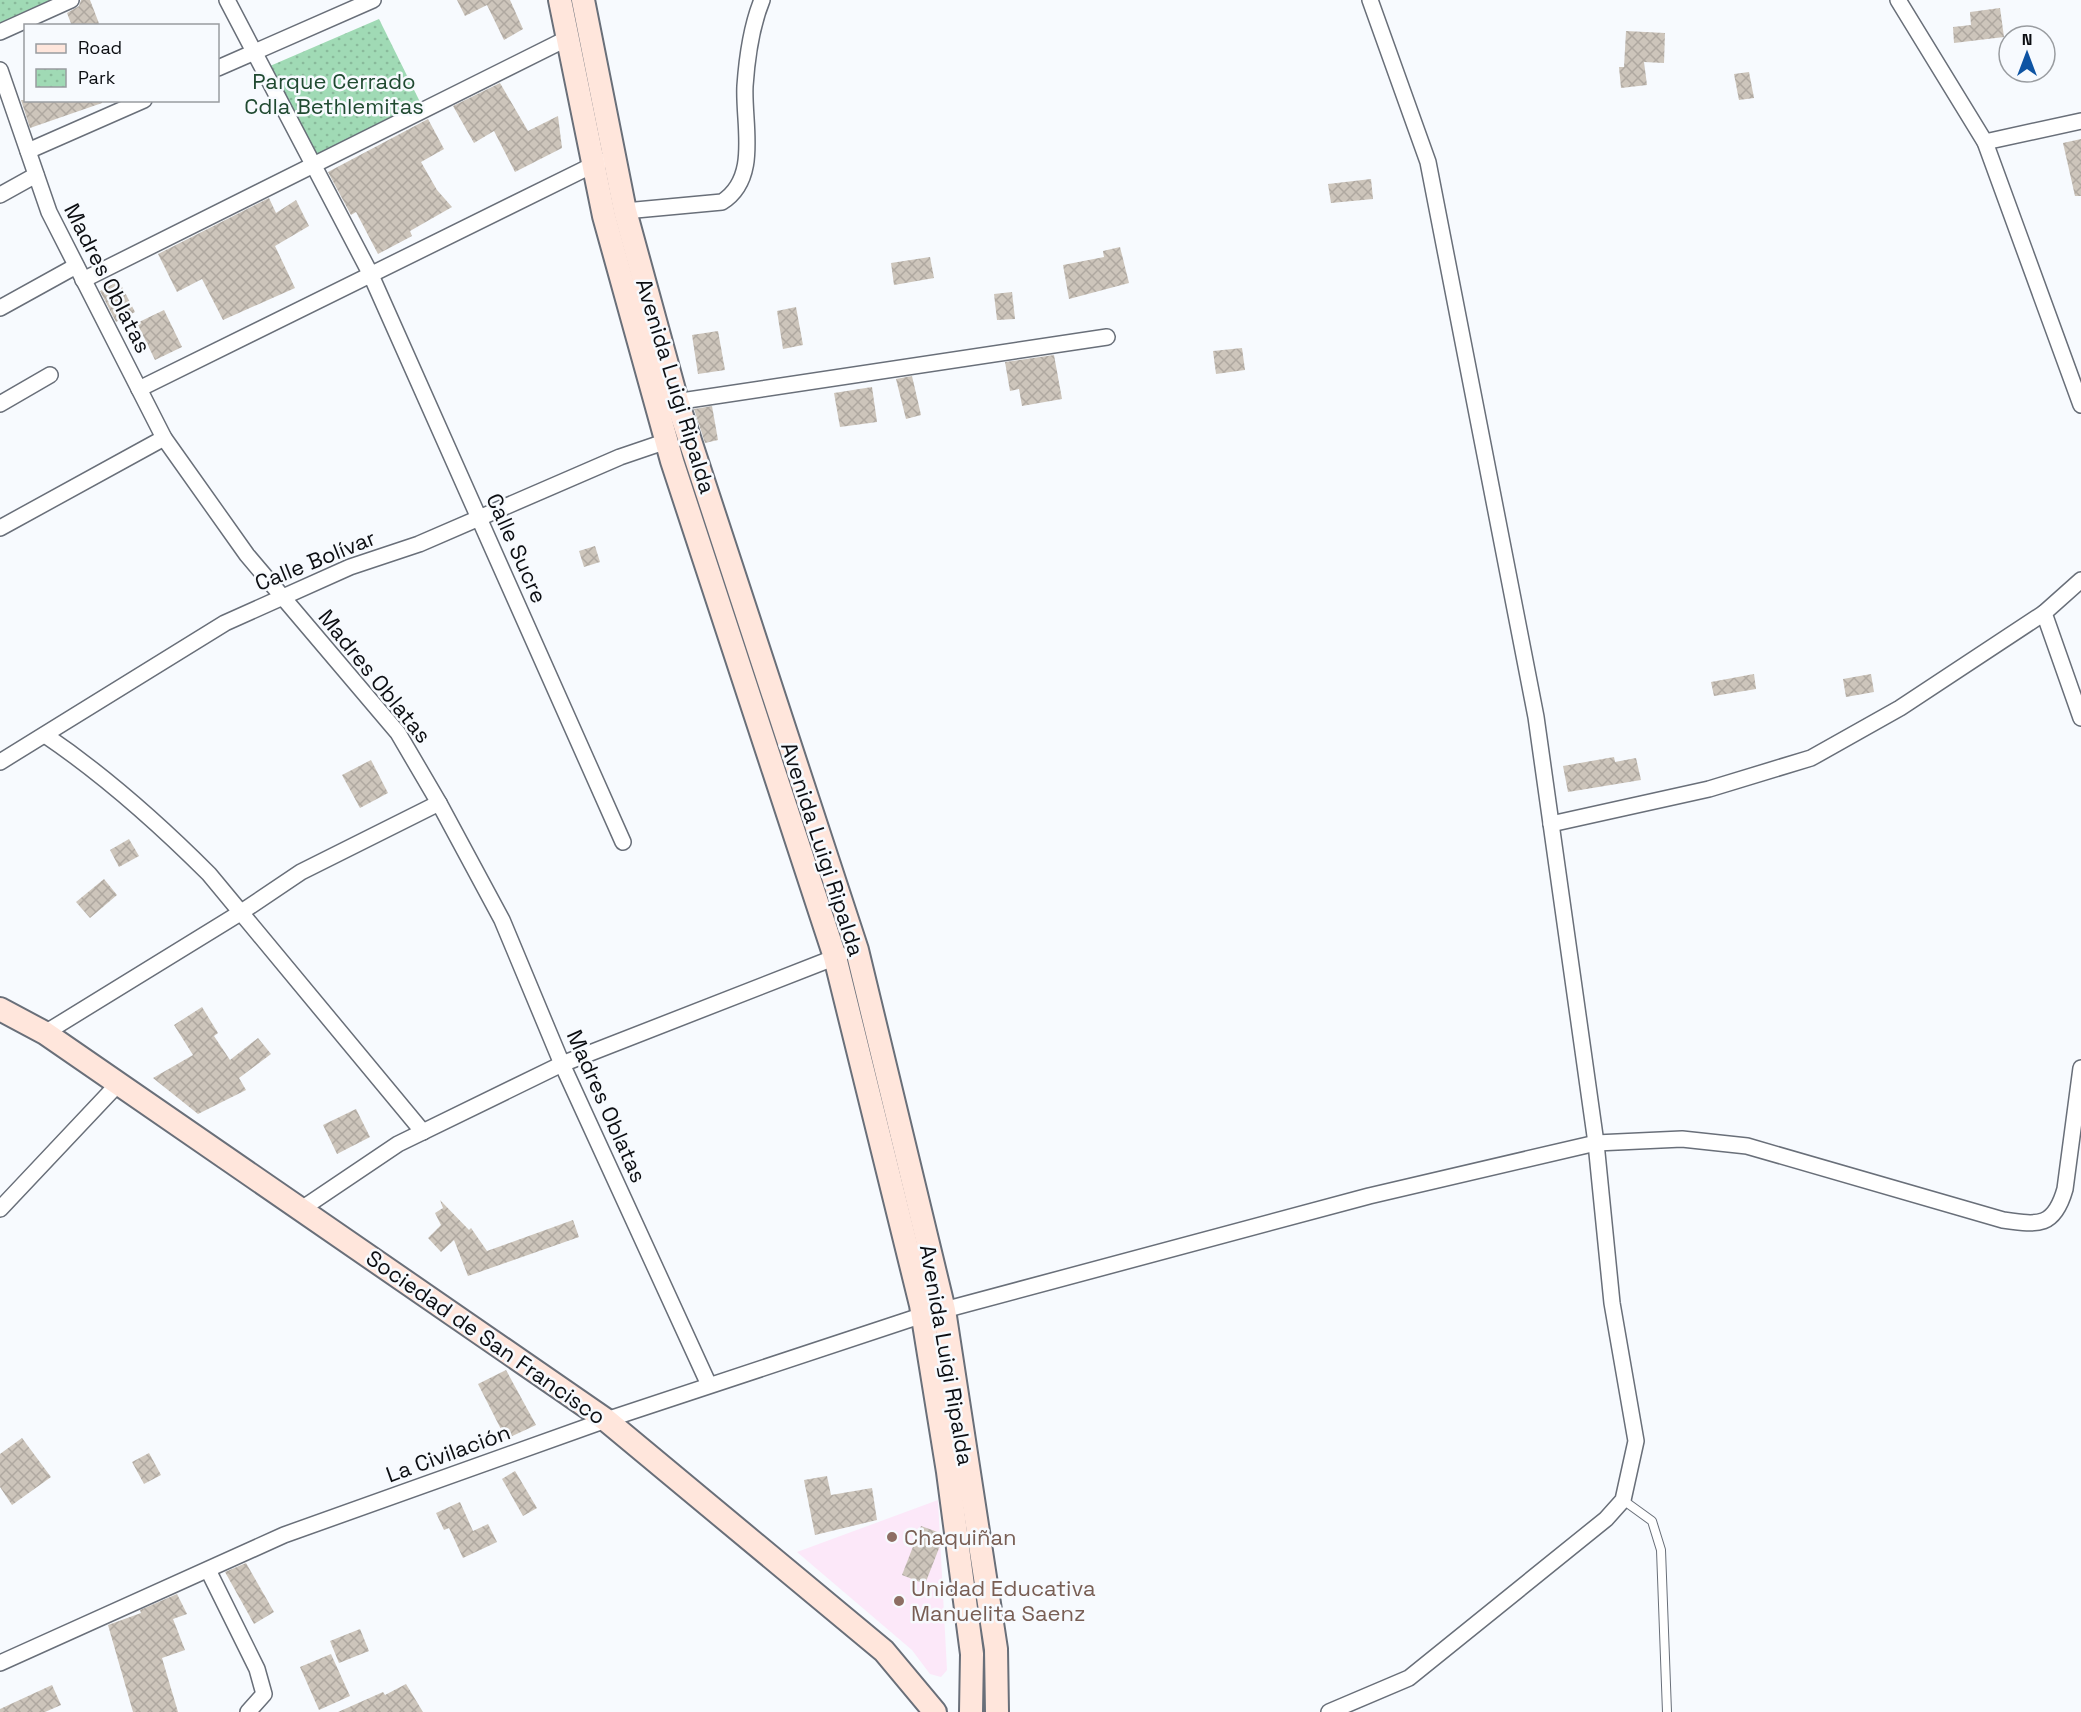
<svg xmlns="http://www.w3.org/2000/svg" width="2081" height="1712" viewBox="0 0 2081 1712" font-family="'Space Grotesk',sans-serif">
<defs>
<pattern id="park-dots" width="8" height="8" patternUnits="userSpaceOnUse" patternTransform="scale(1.5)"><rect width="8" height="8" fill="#a0dab5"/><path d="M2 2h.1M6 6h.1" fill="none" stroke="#89ba9b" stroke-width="1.8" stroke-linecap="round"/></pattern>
<pattern id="building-cross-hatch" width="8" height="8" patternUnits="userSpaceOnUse" patternTransform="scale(1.5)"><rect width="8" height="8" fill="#cdc5bb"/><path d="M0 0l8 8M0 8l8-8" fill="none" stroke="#afa8a0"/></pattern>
</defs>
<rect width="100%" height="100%" fill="#f7fafe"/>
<!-- education -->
<path fill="#fce8f9" d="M938,1500l9,170 -6,7 -11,-3 -18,-24 -115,-98z"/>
<!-- park -->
<g fill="url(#park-dots)">
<path d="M0,0h66l-66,31z"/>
<path d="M379,19l43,87 -111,55 -48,-92z"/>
</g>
<!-- building -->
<g fill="url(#building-cross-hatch)">
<path d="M81,0h9l10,26h-28l-5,-13 12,-7z"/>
<path d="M457,0h53l13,29 -19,11 -17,-35 -22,11z"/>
<path d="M2000,8l4,29 -50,6 -1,-16 18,-2 -1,-13z"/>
<path d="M1626,31l39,2 -1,30 -20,-1 3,23 -26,3 -2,-21h5z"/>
<path d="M1749,72l5,26 -15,2 -5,-26z"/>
<path d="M500,83l28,48 30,-15 4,32 -47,24 -21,-41 -20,12 -21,-37z"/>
<path d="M21,100h81v3l-72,25z"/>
<path d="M428,119l16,30 -23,13 16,28 15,17 -42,24 2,5 -34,18 -22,-42 -5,3 -23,-43z"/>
<path d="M2081,139v57h-6l-12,-53z"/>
<path d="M1371,179l2,20 -42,4 -3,-19z"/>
<path d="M269,198l7,15 20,-13 13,26 -34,20 20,42 -72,32 -21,-41 -25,13 -19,-38z"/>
<path d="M1120,247l9,36 -60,16 -6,-34 41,-8 -1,-6z"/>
<path d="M930,257l4,21 -40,7 -3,-22z"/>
<path d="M119,281l16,31 -19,10 -16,-31z"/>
<path d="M1012,292l3,27 -18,1 -3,-26z"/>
<path d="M796,307l7,38 -20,4 -6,-38z"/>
<path d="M164,310l18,37 -27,13 -18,-37z"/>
<path d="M718,331l7,39 -27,4 -6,-39z"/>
<path d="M1242,348l3,22 -29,4 -3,-23z"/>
<path d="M1054,355l8,44 -40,7 -3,-17 -9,2 -5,-29z"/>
<path d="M912,376l9,39 -15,4 -10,-40z"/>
<path d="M872,387l5,35 -37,5 -6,-34z"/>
<path d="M712,406l6,34 -13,3 -11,-34z"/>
<path d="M595,546l5,16 -16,5 -5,-16z"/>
<path d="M1754,674l2,15 -42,7 -3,-14z"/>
<path d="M1871,674l3,18 -28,5 -3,-18z"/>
<path d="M1614,757l1,5 21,-4 5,22 -73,12 -5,-26z"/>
<path d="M371,760l17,33 -28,15 -18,-33z"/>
<path d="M129,839l10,17 -20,11 -9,-17z"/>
<path d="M104,879l13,16 -27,23 -14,-16z"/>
<path d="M202,1007l16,26 -4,3 16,24 28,-22 13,16 -32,24 7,12 -48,24 -45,-36 40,-23 -19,-30z"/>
<path d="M356,1109l14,28 -33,17 -14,-29z"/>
<path d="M440,1200l29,30 2,-2 16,23 86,-31 6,17 -111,39 -14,-36 -13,12 -13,-14 13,-13 -6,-12 8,-5z"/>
<path d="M506,1370l30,55 -30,14 -28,-55z"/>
<path d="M22,1438l29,39 -39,28 -12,-18v-33z"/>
<path d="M149,1453l12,22 -17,9 -12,-22z"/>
<path d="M515,1471l22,37 -14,8 -21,-37z"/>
<path d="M827,1476l4,19 41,-7 5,32 -62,15 -11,-55z"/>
<path d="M460,1502l13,29 15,-7 9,18 -34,16 -14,-30 -5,2 -8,-17z"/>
<path d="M921,1526l22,8v4l-18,46 -23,-9z"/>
<path d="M246,1563l28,49 -20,12 -29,-52z"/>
<path d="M177,1594l10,20 -14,5 12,31 -23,8 16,54h-45l-25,-87 33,-12 -1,-3z"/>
<path d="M360,1629l9,22 -30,12 -9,-22z"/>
<path d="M331,1654l19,42 -31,14 -19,-43z"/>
<path d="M406,1684l17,28h-85l45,-20 2,3z"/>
<path d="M52,1685l9,20 -16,7h-45v-3z"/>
</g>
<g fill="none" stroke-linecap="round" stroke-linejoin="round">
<defs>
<path id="lane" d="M1623,1500l29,21 9,29 6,162"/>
<g id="street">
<path d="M227,0l143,273 253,569"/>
<path d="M1898,0l87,142 96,263"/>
<path d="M0,32l71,-32"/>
<path d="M218,68l155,-68"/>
<path d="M0,70l49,142 115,226 83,117 151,178 41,70 63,117 60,144 147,321"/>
<path d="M1985,142l96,-21"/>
<path d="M28,151l116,-51"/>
<path d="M0,195l36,-20"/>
<path d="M625,211l97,-9c38,-24 21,-78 23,-116 2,-29 6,-59 17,-86"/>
<path d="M83,280l485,-242"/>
<path d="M0,308l76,-42"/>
<path d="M139,389l462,-228"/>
<path d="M668,403l439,-66"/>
<path d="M0,404l50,-29"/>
<path d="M0,528l164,-90"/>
<path d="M2081,580l-37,33 37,105"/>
<path d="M45,735c59,40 113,88 164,139l214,258"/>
<path d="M0,762l225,-139 125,-56 69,-23 201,-87 47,-16"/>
<path d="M1551,824l158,-35 102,-31 89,-50 144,-95"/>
<path d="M45,1033l195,-120 61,-41 138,-69"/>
<path d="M303,1208l95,-64 164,-80 279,-109"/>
<path d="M0,1209l117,-124"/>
<path d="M944,1310l425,-114 227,-53 86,-4 65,7 256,74c35,5 51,8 62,-31l16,-121"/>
<path d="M208,1570l49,99 7,25 -16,18"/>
<path d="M0,1663l284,-128 322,-115 317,-105"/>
<path d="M1329,1712l80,-34 197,-159 17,-19 13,-59 -24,-138 -16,-160 -60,-426 -108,-555 -58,-162"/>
</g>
<g id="secondary">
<path d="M560,0l44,216 68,245 163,496 86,348 27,167 24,182 -1,58"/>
<path d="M583,0l42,211 52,190 180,549 87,360 52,339 1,63"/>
<path d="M0,1009l45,24 561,387 278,231 51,61"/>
</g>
</defs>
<!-- lane casing -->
<use href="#lane" stroke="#696f79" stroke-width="10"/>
<!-- street casing -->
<use href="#street" stroke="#696f79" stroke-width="18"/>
<!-- secondary casing -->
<use href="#secondary" stroke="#696f79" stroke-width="26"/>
<!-- lane -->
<use href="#lane" stroke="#fff" stroke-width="8"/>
<!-- street -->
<use href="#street" stroke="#fff" stroke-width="15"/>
<!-- secondary -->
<use href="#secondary" stroke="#ffe6dc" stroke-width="22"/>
</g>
<!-- markers -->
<g fill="#8d6e63" stroke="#f7fafe" stroke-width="2">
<circle cx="892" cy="1537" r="6"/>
<circle cx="899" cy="1601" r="6"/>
</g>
<g text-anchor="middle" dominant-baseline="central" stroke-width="5" stroke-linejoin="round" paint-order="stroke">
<!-- park labels -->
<g font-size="22" fill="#204a31" stroke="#f7fafe">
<text x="334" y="81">Parque Cerrado<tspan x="334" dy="25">Cdla Bethlemitas</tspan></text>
</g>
<!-- street labels -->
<g font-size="22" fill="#0c0e12" stroke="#f7fafe">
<text transform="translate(108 278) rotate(63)">Madres Oblatas</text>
<text transform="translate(676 386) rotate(73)">Avenida Luigi Ripalda</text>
<text transform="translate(517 548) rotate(66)">Calle Sucre</text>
<text transform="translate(315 560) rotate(-22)">Calle Bolívar</text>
<text transform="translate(375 676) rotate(51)">Madres Oblatas</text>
<text transform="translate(823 849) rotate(72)">Avenida Luigi Ripalda</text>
<text transform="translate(607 1106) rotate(66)">Madres Oblatas</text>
<text transform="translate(486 1337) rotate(35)">Sociedad de San Francisco</text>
<text transform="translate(947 1355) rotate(80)">Avenida Luigi Ripalda</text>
<text transform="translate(448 1453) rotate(-20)">La Civilación</text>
</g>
<!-- education labels -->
<g font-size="22" fill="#785e54" stroke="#f7fafe" text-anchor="start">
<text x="904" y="1537">Chaquiñan</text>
<text x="911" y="1588">Unidad Educativa<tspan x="911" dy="25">Manuelita Saenz</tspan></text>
</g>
</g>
<!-- legend -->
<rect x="24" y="24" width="195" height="78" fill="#f7fafe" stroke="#999ca0" stroke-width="1.5"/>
<rect x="36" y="44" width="30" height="9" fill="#ffe6dc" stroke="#999ca0" stroke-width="1.5"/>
<text x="78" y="54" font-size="18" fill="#0c0e12">Road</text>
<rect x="36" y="69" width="30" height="18" fill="url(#park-dots)" stroke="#999ca0" stroke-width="1.5"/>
<text x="78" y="84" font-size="18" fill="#0c0e12">Park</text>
<!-- north arrow -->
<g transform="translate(2027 54)"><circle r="28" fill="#f7fafe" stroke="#999ca0" stroke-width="1.5"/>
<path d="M0-4.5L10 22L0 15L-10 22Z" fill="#0e54a3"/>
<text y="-9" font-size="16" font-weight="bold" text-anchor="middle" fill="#0c0e12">N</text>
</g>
</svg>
